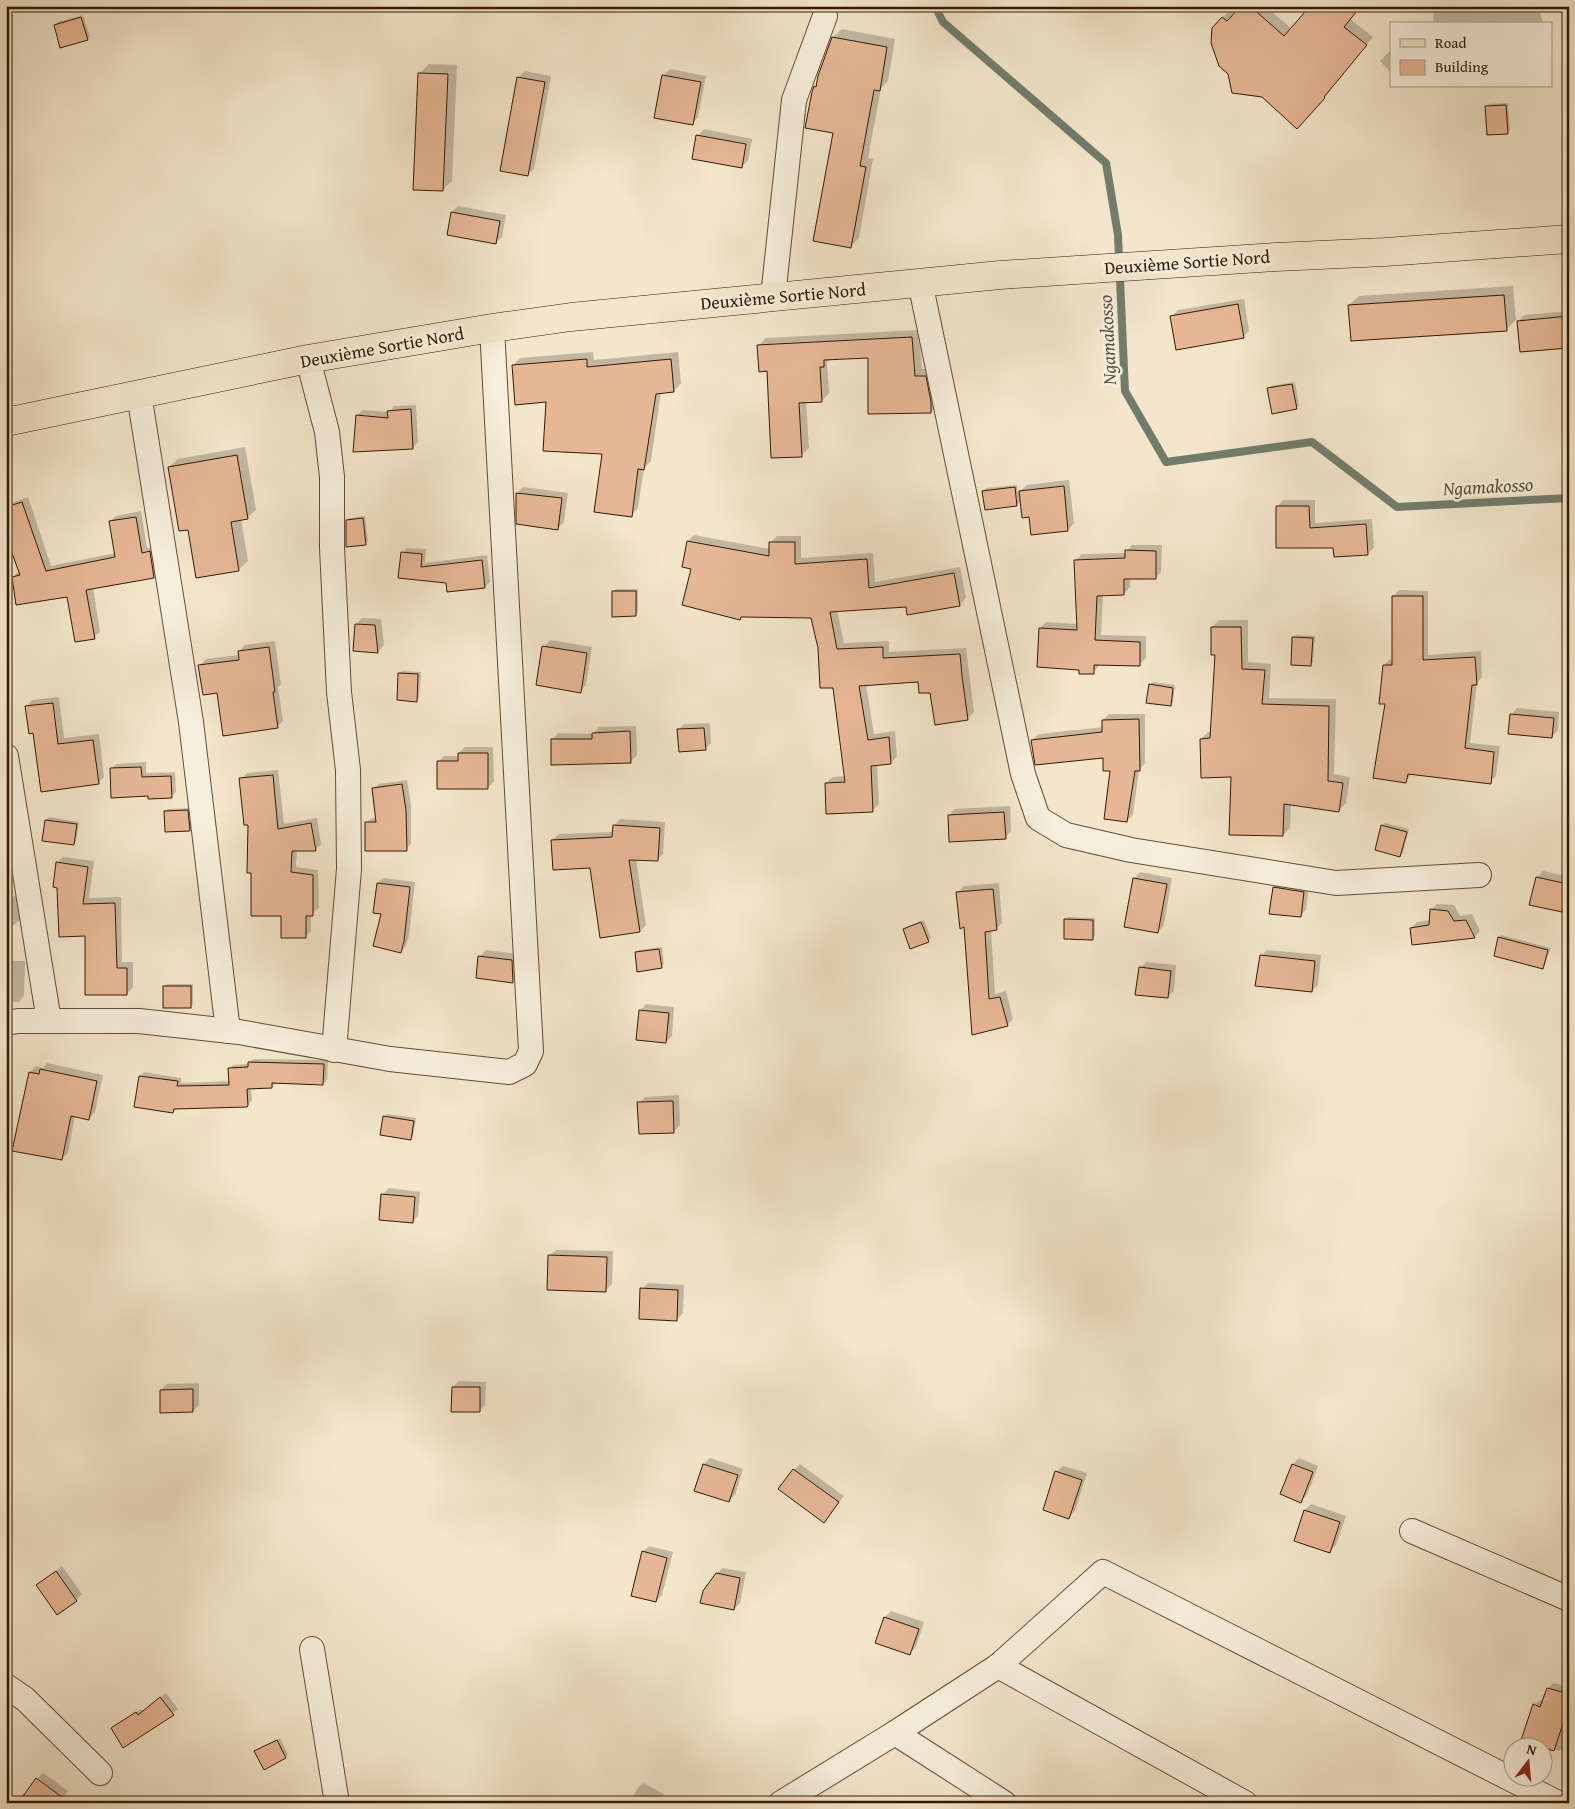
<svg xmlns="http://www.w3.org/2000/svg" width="1575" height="1809" viewBox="0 0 1575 1809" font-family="'Gentium Book Plus',serif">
<rect width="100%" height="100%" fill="#f3e6cb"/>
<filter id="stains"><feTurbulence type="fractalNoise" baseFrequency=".004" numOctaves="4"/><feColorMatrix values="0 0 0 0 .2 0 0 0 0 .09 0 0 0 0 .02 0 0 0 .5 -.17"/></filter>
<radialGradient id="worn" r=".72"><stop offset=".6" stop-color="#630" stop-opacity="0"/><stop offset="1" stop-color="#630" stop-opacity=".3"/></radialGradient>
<!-- shadow -->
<g fill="#0003">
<path d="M1243,6h22l27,23 19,-23h50l-11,13 23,18 -43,52 1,1 -27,30 -82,-102 8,-8 5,5z"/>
<path d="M1436,6h102l5,18h-110l1,-15z"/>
<path d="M83,15l7,22 -3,2 -32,-14 3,-3z"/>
<path d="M842,29l53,10 -7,42 -7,7 -13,70 5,1 -14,79 -9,9 -15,-115 -20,-45 2,-2 16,-48z"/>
<path d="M1391,50v23l-11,-12z"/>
<path d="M429,64l28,1 -5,116 -10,9 -23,-116z"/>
<path d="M670,69l36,7 -8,41 -6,7 -36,-7 8,-42z"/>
<path d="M525,71l26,5 -17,93 -7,6 -8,-98z"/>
<path d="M1508,103l2,27 -3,3 -21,-26 3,-3z"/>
<path d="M704,129l48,10 -4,22 -7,6 -43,-31z"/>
<path d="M458,206l48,9 -4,22 -7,6 -47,-9 4,-22z"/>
<path d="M1513,286l3,34 -10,10 -157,-25 10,-9z"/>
<path d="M1244,299l5,32 -6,6 -71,-21 6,-6z"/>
<path d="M1569,311v35l-51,-25 6,-6z"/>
<path d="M919,330l3,39h11l5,36 -7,7 -62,-55 -38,2 -4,3 2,31 -7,8h-16l3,47 -7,7 -44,-109 8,-8z"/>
<path d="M593,352l1,8 84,-8 3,31 -7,8 -13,1 -10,69 -7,7 -6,40 -7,8 -28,-63 -90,-88 7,-7z"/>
<path d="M1295,382l4,23 -3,3 -28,-19 3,-3z"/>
<path d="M416,405l2,37 -5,6 -56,-33 6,-5 26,2 5,-6z"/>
<path d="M245,447l11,63 -9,8 -6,1 7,42 -9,8 -42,7 -8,-48 -20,-61 9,-8z"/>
<path d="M1069,480l5,43 -6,7 -36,3 -2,-17 -8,-16 -5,5 -33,-14 2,-3 31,-3 1,8 9,-8z"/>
<path d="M523,487l45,6 -4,29 -6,6 -40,-5 -1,-30z"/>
<path d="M28,497l23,69 65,-13 -6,-32 6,-5 25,-5 6,37 9,-2 4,25 -6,6 -61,10 7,45 -6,5 -26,-42 -55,-18 6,-6 -13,-38v-28z"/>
<path d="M1283,500h32v23l57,-4 2,29 -7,6 -33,-7 -57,-40z"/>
<path d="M365,516l3,25 -2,3 -19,-24 3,-2z"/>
<path d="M694,535l76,14 1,-7 6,-6h24v22l72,-5 2,29 85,-15 6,31 -6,7h-53l-70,5 7,33 45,-2v11l77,-4 8,64 -7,7 -48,-38 -53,3 8,50 21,-3 2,25 -6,7 -14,1 2,40 -7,7 -46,-28 7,-6 13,-1 -12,-90 -15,-39 -7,-31 -120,-48 -4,-27z"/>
<path d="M1132,545h30l-1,27 -6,6h-25v9l-6,7 -21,1 -2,40 45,1v22l-7,7 -39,-2 -1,3 -6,7 -13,-4 -40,-41 6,-6 32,2 -2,-64 6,-6 44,-1z"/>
<path d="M407,548l19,1 -1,14 62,-8 3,27 -5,5 -85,-10 2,-24z"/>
<path d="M616,589h22v23l-3,3 -22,-23z"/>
<path d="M1399,590l29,1v64l53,-4 1,26 -5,6 -7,60 30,3 -4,30 -6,6 -78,-9 -6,9 -20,-79 -2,-38 6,-6h3v-62z"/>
<path d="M362,618l19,1 3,26 -6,7 -22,-28z"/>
<path d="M1219,620h29v42l23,2 -2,34 67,1 -2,75 16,3 -4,26 -7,7 -48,-7 -1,25 -7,7 -82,-96 7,-7h4l4,-78 -4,-27z"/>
<path d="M1296,635l19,1 -2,26 -2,2 -18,-26z"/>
<path d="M550,640l42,7 -6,38 -6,6 -36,-44z"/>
<path d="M275,641l6,44 -3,2 5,34 -6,6 -59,-35 -18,-26 6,-7 33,-4v-4l6,-6z"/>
<path d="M402,671l19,1 -2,26 -3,3 -17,-28z"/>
<path d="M1153,682l22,3 -2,17 -3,3 -20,-20z"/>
<path d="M59,697l5,41 35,-4 5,43 -6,6 -64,-51 -8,-25 6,-7z"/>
<path d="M1517,708l42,4 -1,18 -6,6 -41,-21z"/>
<path d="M1109,714h36v49l-6,7 -6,45 -6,6 -15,-51 -8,-14 -72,-16 7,-6 64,-7v-7z"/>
<path d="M710,723l1,20 -6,6 -27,-19 6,-6z"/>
<path d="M636,726l1,29 -6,6 -79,-21 6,-7 35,1 6,-7z"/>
<path d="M465,747h28l1,35 -7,6 -49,-26 6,-6h15v-3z"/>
<path d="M146,762v11l29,-1 1,20 -5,5 -22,-2 -38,-26 5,-5z"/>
<path d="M278,770l6,54 33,-6 4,26 -6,6h-18l-1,17 22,3 1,38 -8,6v17l-6,6 -22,-22 -31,-43 -3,-49 -8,-44 6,-6z"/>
<path d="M407,780l4,24v40l-5,5 -40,-26 6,-5h5l-3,-29 5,-5z"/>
<path d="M1010,806l1,25 -6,7 -56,-23 6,-6z"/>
<path d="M190,808l2,19 -2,3 -25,-18 3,-3z"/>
<path d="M49,817l30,5 -3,19 -2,2 -30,-3 2,-20z"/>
<path d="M620,819l45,3 -2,32 -6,6 -21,-1 10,66 -6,6 -49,-64 -39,-27 7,-6 55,-2v-6z"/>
<path d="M1385,823l24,6 -6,24 -3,2 -18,-29z"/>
<path d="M63,857l31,4 -5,37 32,-1 1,65h11v25l-6,7 -41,-59 -29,-72z"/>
<path d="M1543,871l26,6 -2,27 -6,6 -24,-33z"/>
<path d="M1140,872l32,6 -8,47 -6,7 -24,-54z"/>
<path d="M383,878l32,4 -6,53 -3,11 -5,5 -18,-38 -5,-30z"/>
<path d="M1280,881l29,5 -3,24 -6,6 -26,-29z"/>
<path d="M999,883l3,40 -6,6 -5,1 4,64 11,-3 7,28 -6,6 -34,9 -8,-108 -7,-34 6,-6z"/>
<path d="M18,896l3,23 -7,6 -8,1v-29z"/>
<path d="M1437,904l17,1 6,11 12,-2 8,17 -5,6 -62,7 -2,-16 6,-6 14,-2v-10z"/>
<path d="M1068,917l27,1v18l-3,2 -27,-18z"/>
<path d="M924,920l7,18 -3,2 -24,-11 3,-2z"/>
<path d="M1501,935l49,13 -5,17 -3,3 -43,-31z"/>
<path d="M662,947l2,17 -3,3 -25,-14 3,-3z"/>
<path d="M486,950l32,4 1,21 -6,6 -36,-4 3,-21z"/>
<path d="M1267,950l54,5 -3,30 -6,6 -51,-35z"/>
<path d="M6,961h19l-1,35 -5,6h-13z"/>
<path d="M1146,962l30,3 -2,26 -7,6 -27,-29z"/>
<path d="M167,984h26v20l-3,3 -26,-20z"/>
<path d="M646,1004l28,3 -2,29 -6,6 -26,-31z"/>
<path d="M253,1059l75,1 -1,20 -4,4 -47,-1 -4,4 -21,1 1,12 -4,5 -71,3 -4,4 -33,-36 4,-4 37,6v5l49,-2 -1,-12 4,-4 16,-1z"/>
<path d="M47,1063l56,12 -8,37 -6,6 -14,-3 -7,38 -6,6 -32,-87 6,-6 7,2z"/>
<path d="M679,1095l1,30 -6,6 -35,-28 6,-6z"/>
<path d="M387,1114l29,4 -3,18 -2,3 -26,-23z"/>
<path d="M389,1188l31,4 -2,24 -6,6 -29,-28z"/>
<path d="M556,1250l57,1 -1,33 -6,6 -56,-34z"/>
<path d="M648,1283l36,2 -1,28 -6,6 -35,-30z"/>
<path d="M459,1381l27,1 -1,23 -6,6 -26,-24z"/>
<path d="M199,1383v22l-6,6 -32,-21 6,-6z"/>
<path d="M6,1428l5,17 -5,4z"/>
<path d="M710,1458l33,11 -8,26 -6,6 -25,-37z"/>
<path d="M1299,1458l19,8 -11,29 -6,6 -8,-37z"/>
<path d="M800,1464l44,32 -20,25 -30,-51z"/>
<path d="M1063,1466l24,7 -12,38 -6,6 -13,-45z"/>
<path d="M1311,1504l35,12 -10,29 -6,6 -34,-11 9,-30z"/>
<path d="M649,1546l24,6 -11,43 -6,6 -13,-49z"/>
<path d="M62,1566l20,28 -6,6 -38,-15z"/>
<path d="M723,1568l23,4 -6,31 -6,6 -18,-35z"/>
<path d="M891,1611l33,11 -8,25 -6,6 -25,-36z"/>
<path d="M1554,1683l15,4v45l-5,14 -5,5 -36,-12 11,-34 6,-5 4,1 4,-13z"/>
<path d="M166,1693l12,16 -54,38 -12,-19 29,-19 2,2z"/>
<path d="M280,1738l8,17 -2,2 -30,-6z"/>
<path d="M43,1773l25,18 -9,12 -22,-24z"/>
<path d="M643,1783l21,11 -4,9h-30l7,-14z"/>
<path d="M1211,1792l21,11h-29z"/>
</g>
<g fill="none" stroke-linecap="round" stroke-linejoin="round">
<!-- stream -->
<path stroke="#717d6c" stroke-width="8" d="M935,6l8,16 163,141 12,72 7,156 41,71 146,-20 85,65 172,-9"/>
</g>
<!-- building -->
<g fill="#e7b795" stroke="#331901">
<path d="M1241,6h9l34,30 26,-30h51l-17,21 23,18 -43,52 1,1 -28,31 -35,-32 -30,-4 -4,-19 -9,-8 -8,-23 1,-15 10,-11 5,4z"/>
<path d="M81,17l7,23 -28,8 -6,-23z"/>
<path d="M832,37l55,10 -7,44 -6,-1 -14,76 6,1 -15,81 -38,-7 20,-108 -28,-5 7,-36 2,-6 2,1 2,-11z"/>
<path d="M418,73l30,1 -5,117 -30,-1z"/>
<path d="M662,75l39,7 -8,43 -39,-7z"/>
<path d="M517,77l28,5 -17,94 -28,-5z"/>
<path d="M1506,105l2,29 -21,1 -2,-29z"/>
<path d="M696,135l50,9 -4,24 -50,-9z"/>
<path d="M451,212l49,9 -4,23 -49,-9z"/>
<path d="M1504,295l3,36 -156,10 -3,-36z"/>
<path d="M1238,304l6,34 -68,12 -6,-34z"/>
<path d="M1569,316v32l-49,4 -3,-31z"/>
<path d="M912,337l3,39h11l5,26v11l-63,1v-56l-44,2v7h-4l2,35 -23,1 3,54 -31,1 -4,-87 -8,1 -2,-27z"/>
<path d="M587,359v8l84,-8 3,33 -18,2 -12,76 -6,-1 -6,48 -38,-5 8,-58 -59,-3 3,-49 -31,3 -3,-40z"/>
<path d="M1292,384l5,25 -25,5 -5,-26z"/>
<path d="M411,409l2,40 -60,3 3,-37 32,3 -1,-7z"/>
<path d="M237,455l11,64 -17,3 8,49 -43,7 -8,-48 -9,1 -11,-64z"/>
<path d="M1064,486l4,45 -37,4 -2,-18 -7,1 -3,-27z"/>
<path d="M1015,487l2,19 -32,4 -3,-19z"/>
<path d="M516,493l46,5 -4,32 -42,-6z"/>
<path d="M22,502l24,69 69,-14 -6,-36 27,-4 6,36 8,-2 4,27 -68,12 9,49 -20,3 -8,-45 -51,8 -4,-28 8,-2 -14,-38v-30z"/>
<path d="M1276,506h33l1,22 56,-4 2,31 -34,2 -1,-9h-57z"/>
<path d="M363,518l3,27 -20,2v-27z"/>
<path d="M687,541l82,15v-14h26v22l72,-5 2,29 85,-15 6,33 -53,9 -1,-8 -76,5 7,37 46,-2v11l77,-4 2,22 6,44 -33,5 -5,-32h-11l-1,-11 -59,4 9,54 21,-3 2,27 -20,2 2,46 -47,2 -1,-31 20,-1 -12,-94h-13l-2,-40 -7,-30 -70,-1 -1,3 -58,-15 9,-36 -9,-2z"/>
<path d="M1125,550l31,1v28h-32v16l-27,1 -2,44 45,2v24l-46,-1v9h-15v-4l-42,-3 2,-39 38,2 -3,-70 51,-2z"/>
<path d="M401,552l21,2 -1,13 61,-7 3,28 -38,4 -1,-9 -48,-5z"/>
<path d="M612,591h24v25l-24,1z"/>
<path d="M1392,596h31v64l52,-3 2,28h-5l-7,63 29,4 -3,32 -83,-10 -2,9 -33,-5 12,-74h-6l4,-39h9z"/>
<path d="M355,624l20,1 3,28 -25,-2z"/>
<path d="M1211,627h30l1,42 23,1 -3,34 67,2 -1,75 15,2 -4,29 -55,-8 -1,32 -54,-1 2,-58 -30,1 -1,-39 10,-1 5,-83h-4z"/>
<path d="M1292,637l21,1 -2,28 -20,-1z"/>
<path d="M542,646l45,7 -6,40 -45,-8z"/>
<path d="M269,647l6,45h-2l5,36 -55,8 -6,-43 -14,2 -5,-30 41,-5 -1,-9z"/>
<path d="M398,673l20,1 -1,28 -20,-2z"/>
<path d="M1149,684l24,4 -2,18 -25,-3z"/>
<path d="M53,703l5,41 35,-4 6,44 -58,8 -8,-59 -4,1 -4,-28z"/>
<path d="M1510,714l44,4 -2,20 -44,-4z"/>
<path d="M1139,719l1,52h-5l-8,51 -23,-3 6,-48h-7v-13l-68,7 -4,-25 71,-8v-12z"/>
<path d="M704,728l2,22 -27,2 -2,-23z"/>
<path d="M630,731l1,32 -80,2v-26h41v-6z"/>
<path d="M458,753h30v36h-51v-28h21z"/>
<path d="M141,767l1,10 29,-1 1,22 -24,1v-3l-37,2 -1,-30z"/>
<path d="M273,775l5,54 33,-6 5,28h-24l-1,21 22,3v41h-7v22h-25v-22h-30v-43h-4l1,-48h-4l-5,-47z"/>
<path d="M402,784l4,26 1,41h-42v-29h11l-4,-34z"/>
<path d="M188,810l2,21 -25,1 -1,-21z"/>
<path d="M1004,812l2,27 -57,3 -1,-27z"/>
<path d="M45,820l32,4 -3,21 -32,-4z"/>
<path d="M613,825l47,3 -2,33 -29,-1 11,72 -40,6 -10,-70 -37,2 -2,-30 61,-3z"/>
<path d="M1381,825l26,7 -7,25 -25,-7z"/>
<path d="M56,862l32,5 -5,37 32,-1 2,65h10v27h-42v-59l-26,1 -2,-49 -4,-1z"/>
<path d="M1536,877l32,7 -6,28 -33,-7z"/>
<path d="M1133,878l34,6 -9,49 -34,-6z"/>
<path d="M377,883l33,4 -6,54 -3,12 -28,-7 8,-32 -8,-1z"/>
<path d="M1273,887l31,5 -3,25 -32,-3z"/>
<path d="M993,889l4,41 -12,2 4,67 11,-2 8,29 -36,9 -8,-108 -4,2 -4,-37z"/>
<path d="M1430,909l18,2 6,10 12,-1 9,18 -63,7 -2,-17 19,-3z"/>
<path d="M1064,919l29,1v20l-29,-1z"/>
<path d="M921,922l8,20 -19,7 -7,-20z"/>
<path d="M1498,937l50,13 -5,19 -49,-13z"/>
<path d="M659,949l3,19 -25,4 -2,-20z"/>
<path d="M1260,955l55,6 -3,31 -57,-6z"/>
<path d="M478,956l34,4 1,23 -37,-5z"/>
<path d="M1139,967l32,4 -3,27 -33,-3z"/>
<rect x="163" y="986" width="28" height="22"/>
<path d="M639,1010l30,3 -3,30 -30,-3z"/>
<path d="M248,1062l76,2 -1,21 -51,-2v5l-25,1 1,17 -1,1 -73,2 -1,4 -39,-6 5,-31 39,5 -1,5 52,-1 -1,-17 20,-1z"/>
<path d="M40,1069l57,12 -8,39 -18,-4 -9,44 -50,-9 17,-79 10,2z"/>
<path d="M673,1101l1,32 -35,1 -2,-32z"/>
<path d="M383,1116l31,5 -3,19 -31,-5z"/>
<path d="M381,1194l34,3 -2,26 -34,-3z"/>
<path d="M548,1255l59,2 -1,35 -59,-2z"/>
<path d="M640,1288l38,2 -1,31 -38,-2z"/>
<path d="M452,1387h28v25h-29z"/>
<path d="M193,1389v23l-33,1v-23z"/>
<path d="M703,1464l35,11 -9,27 -35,-11z"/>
<path d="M1292,1464l21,8 -12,31 -21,-9z"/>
<path d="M793,1469l46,33 -15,21 -46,-34z"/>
<path d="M1055,1471l27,9 -13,39 -26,-9z"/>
<path d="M1304,1510l36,12 -10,31 -36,-12z"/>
<path d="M642,1551l25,7 -11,44 -25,-6z"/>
<path d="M56,1571l21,30 -20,14 -21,-30z"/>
<path d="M716,1573l24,5 -6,32 -34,-7 3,-12z"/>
<path d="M884,1617l35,12 -9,26 -35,-12z"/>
<path d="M1547,1688l22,6v11l-15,46 -33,-11 12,-36 7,3z"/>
<path d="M160,1697l14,18 -51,33 -12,-20 25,-16 2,3z"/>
<path d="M277,1740l9,18 -22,12 -10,-19z"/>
<path d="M36,1778l34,25h-52z"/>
</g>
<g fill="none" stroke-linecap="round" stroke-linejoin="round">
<defs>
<g id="street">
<path d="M920,282l103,492 15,44 28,17 65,15 205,33 143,-8"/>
<path d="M773,297l21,-197 31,-84"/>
<path d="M308,359l19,73 5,45v71l7,144 9,78 1,99 -15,181"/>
<path d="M139,394l52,328 37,309"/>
<path d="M6,756l43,265"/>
<path d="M6,1023l12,-2h121l100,11 151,27 119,13 16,-8 6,-13 -39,-723"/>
<path d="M1412,1531l157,68"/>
<path d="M312,1649l25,154"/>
<path d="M998,1666l247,137"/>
<path d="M6,1686l19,13 75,74"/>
<path d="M895,1733l109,70"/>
<path d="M781,1803l114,-70 103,-67 105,-94 455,231"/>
</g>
<path id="primary" d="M6,422l302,-63 184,-31 79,-11 429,-42 276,-18 109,-5 184,-13"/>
</defs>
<!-- street casing -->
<use href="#street" stroke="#634c34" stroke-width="26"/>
<!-- primary casing -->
<use href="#primary" stroke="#331901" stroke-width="29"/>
<!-- street -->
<use href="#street" stroke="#f7efdd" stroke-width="24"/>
<!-- primary -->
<use href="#primary" stroke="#f3e6cb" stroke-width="28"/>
</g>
<g text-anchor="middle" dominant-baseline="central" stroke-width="5" stroke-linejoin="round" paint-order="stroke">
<!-- street labels -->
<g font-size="18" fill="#331901" stroke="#f7efdd">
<text transform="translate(1187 262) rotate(-4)">Deuxième Sortie Nord</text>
<text transform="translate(783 296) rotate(-5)">Deuxième Sortie Nord</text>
<text transform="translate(382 347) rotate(-10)">Deuxième Sortie Nord</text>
</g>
<!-- water labels -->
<g font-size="19" font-style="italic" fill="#575340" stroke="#f7efdd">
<text transform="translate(1107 340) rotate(-93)">Ngamakosso</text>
<text transform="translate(1488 486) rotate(-3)">Ngamakosso</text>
</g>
</g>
<!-- margin -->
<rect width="1575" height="1809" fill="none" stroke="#f3e6cb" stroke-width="25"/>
<rect x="8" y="8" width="1560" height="1794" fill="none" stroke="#331901" stroke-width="2.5"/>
<rect x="12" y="12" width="1550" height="1784" fill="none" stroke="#331901"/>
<!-- legend -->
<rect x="1390" y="22" width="162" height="65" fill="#f7efdd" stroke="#a99985"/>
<rect x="1400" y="39" width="25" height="8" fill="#f3e6cb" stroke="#a99985"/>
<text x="1435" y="48" font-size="15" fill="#331901">Road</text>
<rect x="1400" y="60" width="25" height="15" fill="#e7b795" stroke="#a99985"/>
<text x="1435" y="72" font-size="15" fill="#331901">Building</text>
<!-- north arrow -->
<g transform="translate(1528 1762) rotate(16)"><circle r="24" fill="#f7efdd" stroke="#a99985"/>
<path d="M0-4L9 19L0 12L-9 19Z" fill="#8f2418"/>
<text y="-8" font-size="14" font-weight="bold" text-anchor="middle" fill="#331901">N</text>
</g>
<rect width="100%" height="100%" filter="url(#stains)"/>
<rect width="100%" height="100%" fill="url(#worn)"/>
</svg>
